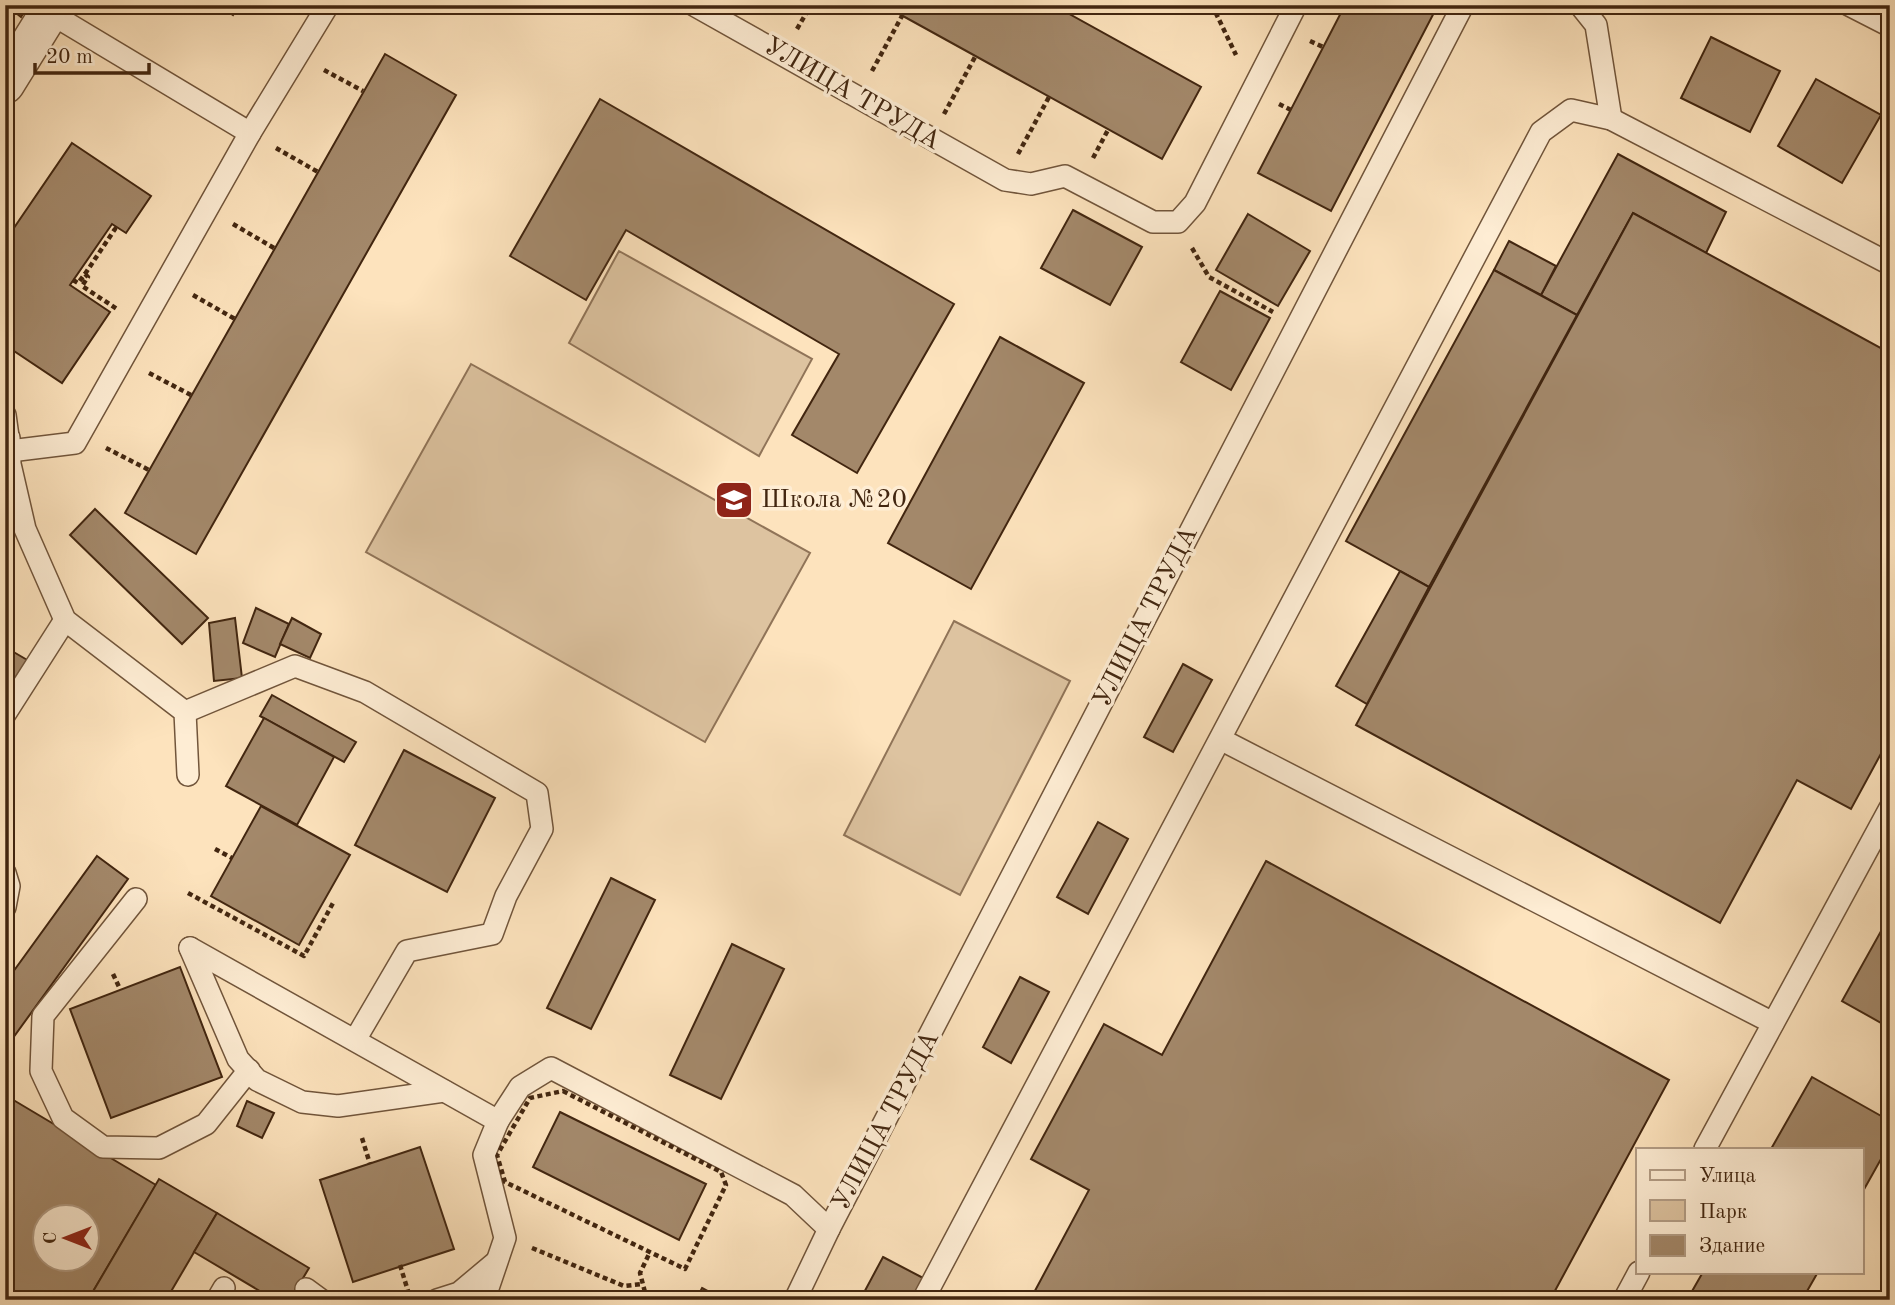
<svg xmlns="http://www.w3.org/2000/svg" width="1895" height="1305" viewBox="0 0 1895 1305" font-family="'Old Standard TT',serif">
<rect width="100%" height="100%" fill="#fde3bd"/>
<filter id="stains"><feTurbulence type="fractalNoise" baseFrequency=".00286" numOctaves="4"/><feColorMatrix values="0 0 0 0 .2 0 0 0 0 .09 0 0 0 0 .02 0 0 0 .5 -.17"/></filter>
<radialGradient id="worn" r=".72"><stop offset=".6" stop-color="#630" stop-opacity="0"/><stop offset="1" stop-color="#630" stop-opacity=".3"/></radialGradient>
<!-- green -->
<g fill="#ddc3a0" stroke="#907458" stroke-width="2">
<path d="M619,251l193,108 -53,97 -190,-113z"/>
<path d="M471,364l339,189 -105,189 -339,-190z"/>
<path d="M954,621l116,60 -110,214 -116,-60z"/>
</g>
<!-- building -->
<g fill="#a3886a" stroke="#422610" stroke-width="2" fill-rule="evenodd">
<path d="M6,5h22l-7,12z"/>
<path d="M218,5h21l-6,10z"/>
<path d="M883,5h170l148,82 -39,72z"/>
<path d="M1345,5h93l-107,206 -73,-38z"/>
<path d="M1711,37l69,34 -30,61 -69,-34z"/>
<path d="M385,54l71,41 -260,459 -71,-41z"/>
<path d="M1816,79l65,36 -39,68 -64,-37z"/>
<path d="M600,99l354,205 -97,169 -65,-38 47,-81 -213,-124 -40,70 -76,-44z"/>
<path d="M72,143l79,53 -25,37 -14,-9 -42,61 40,27 -48,71 -57,-38v-104z"/>
<path d="M1618,154l108,58 -20,41 -73,-40 -56,102 -36,-20z"/>
<path d="M1073,210l69,37 -32,58 -69,-37z"/>
<path d="M1633,213l257,140v384l-39,72 -54,-29 -77,143 -364,-198z"/>
<path d="M1248,214l62,37 -32,55 -62,-36z"/>
<path d="M1509,241l47,25 -15,29 -47,-25z"/>
<path d="M1494,270l83,45 -148,272 -83,-46z"/>
<path d="M1220,291l50,27 -39,72 -50,-28z"/>
<path d="M1000,337l84,46 -113,206 -83,-46z"/>
<path d="M95,509l113,109 -26,26 -112,-109z"/>
<path d="M1400,571l29,16 -62,117 -31,-18z"/>
<path d="M256,608l33,16 -14,33 -32,-14z"/>
<path d="M235,618l7,60 -28,3 -5,-58z"/>
<path d="M292,618l29,16 -11,24 -30,-14z"/>
<path d="M5,647l24,14 -24,40z"/>
<path d="M1183,664l29,16 -39,72 -29,-15z"/>
<path d="M272,695l84,47 -12,20 -84,-46z"/>
<path d="M264,718l70,39 -37,68 -71,-39z"/>
<path d="M404,750l91,48 -48,94 -92,-47z"/>
<path d="M261,806l89,49 -51,90 -88,-49z"/>
<path d="M1098,822l30,17 -40,75 -31,-17z"/>
<path d="M97,856l31,23 -123,170v-66z"/>
<path d="M1266,861l403,219 -119,220h-520l59,-110 -58,-31 73,-135 58,31z"/>
<path d="M611,878l44,22 -64,129 -44,-21z"/>
<path d="M1890,915v113l-48,-27z"/>
<path d="M732,944l52,25 -63,130 -51,-24z"/>
<path d="M180,967l42,110 -111,41 -41,-109z"/>
<path d="M1020,977l29,15 -38,71 -28,-16z"/>
<path d="M1812,1077l78,44v22l-28,50v-44h-91z"/>
<path d="M5,1095l151,90 -68,115h-83zM46,1218h42v42h-42z"/>
<path d="M247,1101l27,12 -12,25 -25,-12z"/>
<path d="M560,1112l146,72 -27,56 -146,-73z"/>
<path d="M420,1147l34,102 -101,33 -33,-102z"/>
<path d="M159,1179l58,34 -51,87h-78z"/>
<path d="M217,1213l92,55 -19,32h-15l-81,-48z"/>
<path d="M883,1257l44,23 -11,20h-56z"/>
<path d="M1703,1272h115l-16,28h-115z"/>
<path d="M702,1288l22,12h-28z"/>
</g>
<g fill="none" stroke-linecap="round" stroke-linejoin="round">
<defs>
<g id="lane">
<path d="M694,5l311,175 26,4 34,-8 88,46h25l17,-19 101,-198"/>
<path d="M1580,5l16,20 15,94"/>
<path d="M1849,5l41,21"/>
<path d="M50,13l200,120"/>
<path d="M5,415l5,36 65,-8 175,-310 78,-128"/>
<path d="M9,438l1,26 15,65 40,91 120,92 3,63"/>
<path d="M185,712l110,-46 70,26 172,101 5,36 -36,67 -14,38 -85,17 -52,89"/>
<path d="M5,714l60,-94"/>
<path d="M1222,740l551,283"/>
<path d="M5,873l4,13 -4,21"/>
<path d="M136,899l-93,117 -2,55 22,47 40,29 56,1 47,-24 43,-54"/>
<path d="M190,948l308,173"/>
<path d="M190,948l48,111 19,21 45,22 36,4 106,-15"/>
<path d="M1705,1149l185,-341"/>
<path d="M829,1229l634,-1224"/>
<path d="M306,1289l15,11"/>
<path d="M217,1300l7,-12"/>
<path d="M437,1300l22,-7 37,-31"/>
<path d="M484,1300l21,-62 -21,-83 14,-34 22,-34 31,-19 242,127 36,34 -34,71"/>
<path d="M923,1300l618,-1168 30,-22 40,9 279,145"/>
<path d="M1624,1300l15,-28"/>
</g>
<path id="street" d="M5,84l49,-79"/>
</defs>
<!-- lane casing -->
<use href="#lane" stroke="#71553b" stroke-width="24"/>
<!-- street casing -->
<use href="#street" stroke="#71553b" stroke-width="41"/>
<!-- path -->
<g stroke="#422610" stroke-width="4.5" stroke-dasharray="5 3.5" stroke-linecap="butt">
<path d="M1212,5l24,50"/>
<path d="M797,29l14,-24"/>
<path d="M1310,41l13,6"/>
<path d="M324,70l39,21"/>
<path d="M872,71l30,-55"/>
<path d="M1279,104l12,6"/>
<path d="M944,114l31,-57"/>
<path d="M276,148l42,24"/>
<path d="M1018,154l31,-57"/>
<path d="M1093,158l16,-30"/>
<path d="M233,224l41,24"/>
<path d="M1192,248l17,29 64,35"/>
<path d="M85,274l30,-45 -5,-2"/>
<path d="M73,280l5,3 7,-9 3,3 -6,9 35,23"/>
<path d="M193,295l42,24"/>
<path d="M149,373l42,22"/>
<path d="M106,448l43,22"/>
<path d="M215,849l17,9"/>
<path d="M188,893l116,63 29,-53"/>
<path d="M113,974l7,15"/>
<path d="M563,1091l158,81 5,13 -41,84 -180,-87 -8,-27 33,-57z"/>
<path d="M362,1138l8,26"/>
<path d="M532,1248l92,38 19,-2"/>
<path d="M400,1265l8,26"/>
<path d="M647,1300l-7,-27 10,-21"/>
</g>
<!-- lane -->
<use href="#lane" stroke="#feedd4" stroke-width="21"/>
<!-- street -->
<use href="#street" stroke="#feedd4" stroke-width="38"/>
</g>
<!-- icons -->
<defs>
<symbol id="school-square" viewBox="-11 -11 22 22"><rect x="-9" y="-9" width="18" height="18" rx="4" fill="#8f2418" stroke="#feedd4"/><path d="M0-5L7-2L0 1L-7-2ZM-4 1L0 2.5L4 1V4Q0 6-4 4Z" fill="#fff"/></symbol>
</defs>
<g fill-rule="evenodd">
<use href="#school-square" x="712" y="478" width="44" height="44"/>
</g>
<g text-anchor="middle" dominant-baseline="central" stroke-width="7" stroke-linejoin="round" paint-order="stroke">
<!-- street labels -->
<g font-size="26" fill="#422610" stroke="#feedd4">
<text transform="translate(852 94) rotate(30)">УЛИЦА ТРУДА</text>
<text transform="translate(1146 617) rotate(-63)">УЛИЦА ТРУДА</text>
<text transform="translate(886 1121) rotate(-62)">УЛИЦА ТРУДА</text>
</g>
<!-- poi labels -->
<g font-size="26" fill="#422610" stroke="#feedd4" text-anchor="start">
<text x="761" y="500">Школа №20</text>
</g>
</g>
<!-- margin -->
<rect width="1895" height="1305" fill="none" stroke="#fde3bd" stroke-width="28"/>
<rect x="7" y="7" width="1881" height="1291" fill="none" stroke="#422610" stroke-width="3.5"/>
<rect x="14" y="14" width="1867" height="1277" fill="none" stroke="#422610" stroke-width="2"/>
<!-- legend -->
<rect x="1636" y="1148" width="228" height="126" fill="#feedd4" stroke="#b39d86" stroke-width="2"/>
<rect x="1650" y="1170" width="35" height="10" fill="#feedd4" stroke="#b39d86" stroke-width="2"/>
<text x="1699" y="1182" font-size="21" fill="#422610">Улица</text>
<rect x="1650" y="1200" width="35" height="21" fill="#ddc3a0" stroke="#b39d86" stroke-width="2"/>
<text x="1699" y="1218" font-size="21" fill="#422610">Парк</text>
<rect x="1650" y="1235" width="35" height="21" fill="#a3886a" stroke="#b39d86" stroke-width="2"/>
<text x="1699" y="1252" font-size="21" fill="#422610">Здание</text>
<!-- north arrow -->
<g transform="translate(66 1238) rotate(270)"><circle r="33" fill="#feedd4" stroke="#b39d86" stroke-width="2"/>
<path d="M0-5L12 26L0 18L-12 26Z" fill="#8f2418"/>
<text y="-10" font-size="19" font-weight="bold" text-anchor="middle" fill="#422610">С</text>
</g>
<!-- scale -->
<path d="M35 63v10h114v-10" fill="none" stroke="#422610" stroke-width="3.5"/>
<text x="46" y="63" font-size="21" fill="#422610" stroke="#feedd4" stroke-width="5" paint-order="stroke">20 m</text>
<rect width="100%" height="100%" filter="url(#stains)"/>
<rect width="100%" height="100%" fill="url(#worn)"/>
</svg>
